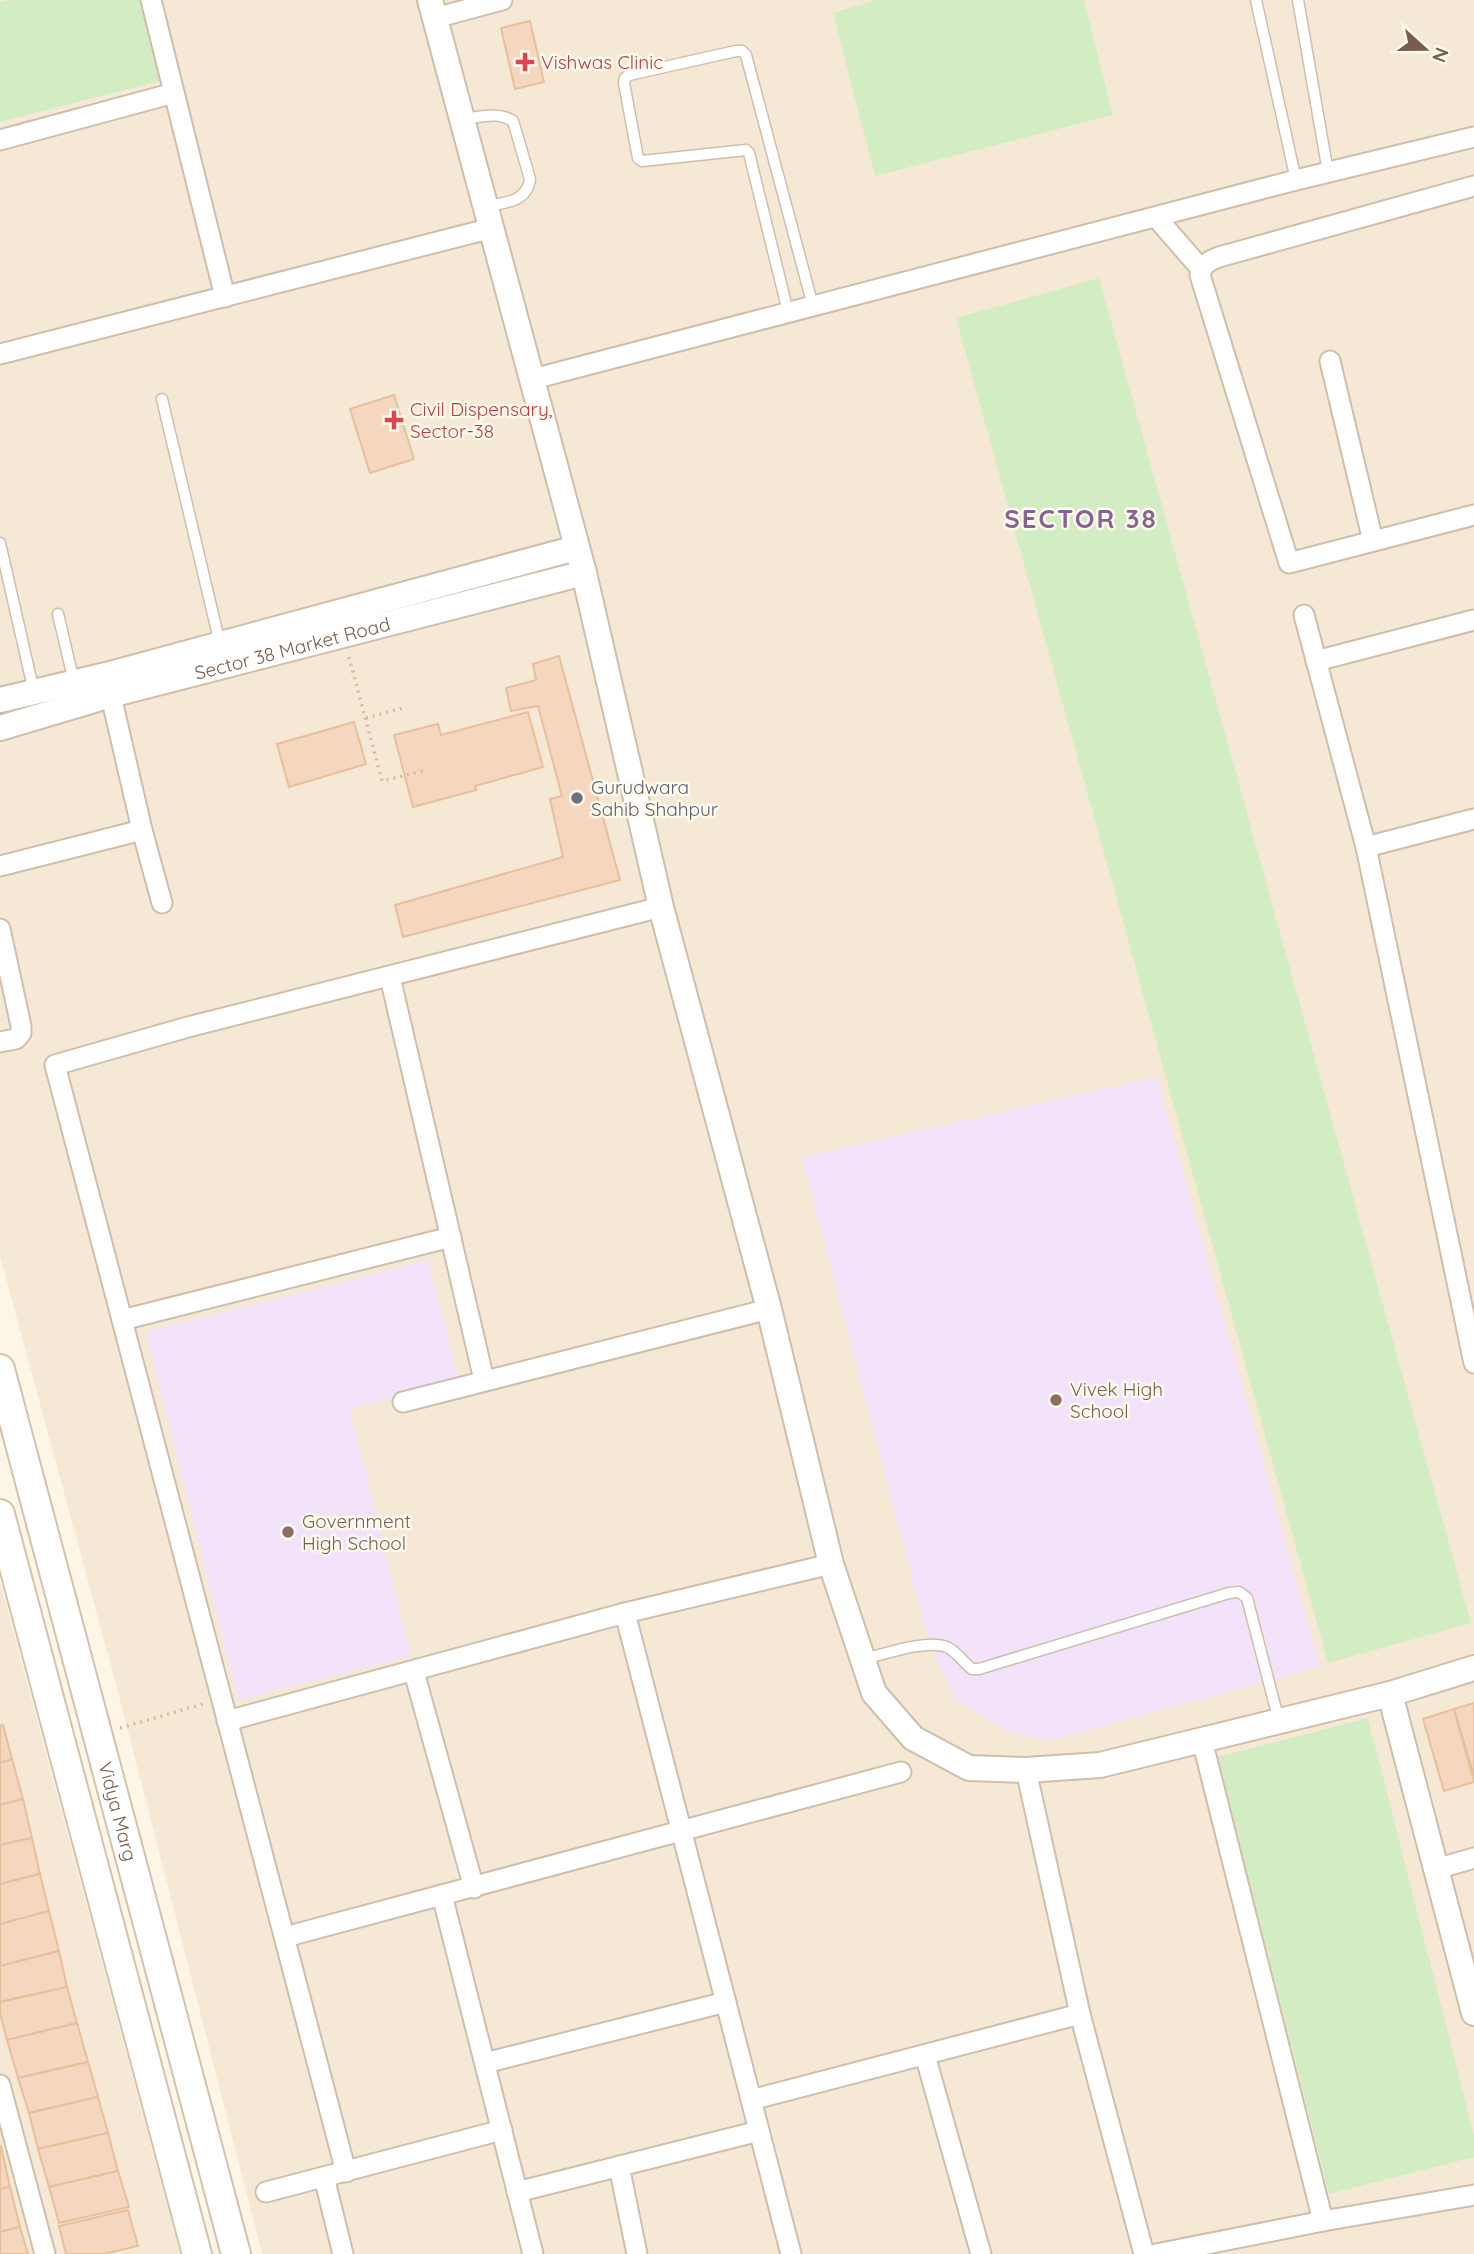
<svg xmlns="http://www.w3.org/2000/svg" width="1474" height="2254" viewBox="0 0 1474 2254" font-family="Quicksand,sans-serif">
<rect width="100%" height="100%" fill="#fdf6e7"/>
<!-- residential -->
<g fill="#f5e9d5">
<path d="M0,0h1474v2254h-1212l-144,-562 -118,-436z"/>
<path d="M0,1582l180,672h-180z"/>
</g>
<!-- education -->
<g fill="#f3e3fa">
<path d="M1157,1077l163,590 -272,74 -44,-11 -49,-31 -26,-57 -127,-485z"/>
<path d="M428,1260l31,121 -109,28 61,247 -173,44 -92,-368z"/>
</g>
<!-- green -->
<g fill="#d2ecc4">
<path d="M8,0h134l21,80 -163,42v-120z"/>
<path d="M877,0h207l29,115 -238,61 -42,-163z"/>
<path d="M1099,278l372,1345 -143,40 -372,-1345z"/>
<path d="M1368,1718l106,418v21l-145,37 -111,-437z"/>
</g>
<!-- building -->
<g fill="#f4d7be" stroke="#e7bf9d" stroke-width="2">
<path d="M530,21l14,61 -29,7 -14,-61z"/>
<path d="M394,395l20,64 -44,14 -20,-64z"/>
<path d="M559,656l61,224 -217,57 -8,-32 168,-48 -13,-58 12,-3 -24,-90 -27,5 -5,-23 30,-8 -3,-16z"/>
<path d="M528,712l15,55 -68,19 1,4 -63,17 -19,-72 44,-11 3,11z"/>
<path d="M354,722l12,42 -77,23 -12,-43z"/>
<path d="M1474,1703v73l-20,-67z"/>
<path d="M1454,1709l20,73 -30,9 -21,-72z"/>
<path d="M3,1725l9,34 -12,4v-37z"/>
<path d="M12,1759l11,40 -23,6v-42z"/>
<path d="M23,1799l9,39 -32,7v-40z"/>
<path d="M32,1838l8,36 -40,10v-39z"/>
<path d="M40,1874l9,37 -49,13v-40z"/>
<path d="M49,1911l10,40 -59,15v-42z"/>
<path d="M59,1951l8,36 -67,15v-36z"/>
<path d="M67,1987l10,36 -70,17 -7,-27v-11z"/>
<path d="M77,2023l11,39 -70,16 -11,-38z"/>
<path d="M88,2062l10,35 -69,16 -11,-35z"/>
<path d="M98,2097l10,36 -70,16 -9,-36z"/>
<path d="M108,2133l10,38 -69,16 -11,-38z"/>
<path d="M1,2146l9,41 -10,2v-42z"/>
<path d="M118,2171l11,36 -70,16 -10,-36z"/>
<path d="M10,2187l10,40 -20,5v-43z"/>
<path d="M128,2210l10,36 -35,8h-37l-7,-28z"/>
<path d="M20,2227l8,27h-28v-22z"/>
</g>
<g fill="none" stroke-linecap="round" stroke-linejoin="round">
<defs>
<g id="service">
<path d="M1256,0l40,180"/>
<path d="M1298,0l30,172"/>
<path d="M463,119c17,-2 35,-8 50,2l17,58c-3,23 -25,24 -44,27"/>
<path d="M788,312l-39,-159 -3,-3 -104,11 -4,-3 -14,-75 1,-5 4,-3 107,-24h6l4,4 67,251"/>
<path d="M162,399l58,245"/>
<path d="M0,543l34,149"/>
<path d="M58,614l16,68"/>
<path d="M864,1659c21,-5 62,-20 83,-12 10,5 17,16 25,22h7l250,-76 10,-1 8,6 32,123"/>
</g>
<g id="minor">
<path d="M151,0l74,297"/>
<path d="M435,18l67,-18"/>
<path d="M0,140l174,-47"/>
<path d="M1474,186l-255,71c-10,4 -17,7 -19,18l89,288 185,-48"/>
<path d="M1156,217l45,52"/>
<path d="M0,354l492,-126"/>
<path d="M1330,361l43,180"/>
<path d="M533,379l763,-199 178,-43"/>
<path d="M1304,615l62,232 108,516"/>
<path d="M1316,661l158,-41"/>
<path d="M108,683l34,147 20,73"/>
<path d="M1366,847l108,-28"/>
<path d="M0,866l142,-36"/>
<path d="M0,929l21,97v7l-5,6 -16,3"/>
<path d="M390,977l94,403"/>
<path d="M122,1320l329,-83"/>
<path d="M403,1402l366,-93"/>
<path d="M625,1613l166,641"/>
<path d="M414,1672l60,216"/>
<path d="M227,1721l398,-108 206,-49"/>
<path d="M1202,1740l121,481"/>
<path d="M1026,1770l54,244 64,240"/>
<path d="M1436,1869l38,-11"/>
<path d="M442,1895l91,359"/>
<path d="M285,1937l616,-165"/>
<path d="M925,2055l56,199"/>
<path d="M485,2063l241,-61"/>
<path d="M0,2085l45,169"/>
<path d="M751,2100l329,-86"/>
<path d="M619,2166l18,88"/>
<path d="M346,2172l-291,-1107 133,-38 473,-120"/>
<path d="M324,2177l19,77"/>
<path d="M266,2192l236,-62"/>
<path d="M517,2192l242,-61"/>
<path d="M1156,2254l167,-33 151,-26"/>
</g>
<g id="tertiary">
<path d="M430,0l154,573 77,334 108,402 62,255 43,129 39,45 56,30 57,2 74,-5 290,-71 84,-26"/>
<path d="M0,700l106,-25 470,-127"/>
<path id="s1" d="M0,728l111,-33 473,-122"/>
<path d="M1390,1694l84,319"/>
</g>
<g id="secondary">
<path id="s2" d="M0,1369l236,885"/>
<path d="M0,1514l197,740"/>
</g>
</defs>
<!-- service casing -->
<use href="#service" stroke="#d0beac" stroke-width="13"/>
<!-- minor casing -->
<use href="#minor" stroke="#d0beac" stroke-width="23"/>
<!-- tertiary casing -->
<use href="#tertiary" stroke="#d0beac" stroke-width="28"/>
<!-- secondary casing -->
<use href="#secondary" stroke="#d5c1ac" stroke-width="32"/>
<!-- path -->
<g stroke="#d9baa0" stroke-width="3.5" stroke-dasharray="2 5" stroke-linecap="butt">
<path d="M349,657l33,124 45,-11"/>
<path d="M366,718l37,-10"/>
<path d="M120,1728l83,-24"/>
</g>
<!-- service -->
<use href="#service" stroke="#fff" stroke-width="10"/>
<!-- minor -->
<use href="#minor" stroke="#fff" stroke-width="19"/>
<!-- tertiary -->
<use href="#tertiary" stroke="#fff" stroke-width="24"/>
<!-- secondary -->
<use href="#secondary" stroke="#fff" stroke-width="28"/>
</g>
<!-- markers -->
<g fill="#e0444e" stroke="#fffaee" stroke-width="2.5">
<path d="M521.5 51.5h7v7h7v7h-7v7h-7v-7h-7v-7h7z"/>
<path d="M390.5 409.5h7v7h7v7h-7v7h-7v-7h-7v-7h7z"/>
</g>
<circle fill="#6b7280" stroke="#fffaee" stroke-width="2.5" cx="577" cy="798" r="7"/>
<g fill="#8d6e63" stroke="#fffaee" stroke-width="2.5">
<circle cx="1056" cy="1400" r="7"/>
<circle cx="288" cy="1532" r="7"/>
</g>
<g text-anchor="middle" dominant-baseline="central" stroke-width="5" stroke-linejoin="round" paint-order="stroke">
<!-- health labels -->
<g font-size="19" fill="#be3a42" stroke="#fffaee" text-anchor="start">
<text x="541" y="62">Vishwas Clinic</text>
<text x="410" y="409">Civil Dispensary,<tspan x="410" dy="22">Sector-38</tspan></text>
</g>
<!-- street labels -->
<g font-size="19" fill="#785e4a" stroke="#fffaee">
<text stroke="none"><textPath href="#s1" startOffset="303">Sector 38 Market Road</textPath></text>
<text stroke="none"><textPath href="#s2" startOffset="458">Vidya Marg</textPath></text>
</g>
<!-- worship labels -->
<g font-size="19" fill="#5b616d" stroke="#fffaee" text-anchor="start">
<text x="591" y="787">Gurudwara<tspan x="591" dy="22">Sahib Shahpur</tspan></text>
</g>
<!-- education labels -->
<g font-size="19" fill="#785e54" stroke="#fffaee" text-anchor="start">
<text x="1070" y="1389">Vivek High<tspan x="1070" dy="22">School</tspan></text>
<text x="302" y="1521">Government<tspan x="302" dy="22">High School</tspan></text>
</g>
<!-- district labels -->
<g font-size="26" font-weight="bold" letter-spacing="2" fill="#876295" stroke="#fffaee">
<text x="1081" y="518">SECTOR 38</text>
</g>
</g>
<!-- north arrow -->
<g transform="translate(1425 49) rotate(111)" stroke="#fffaee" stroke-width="5" paint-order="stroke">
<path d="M0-5L12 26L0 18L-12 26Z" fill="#785e4a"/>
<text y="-10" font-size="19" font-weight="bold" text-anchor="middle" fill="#785e4a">N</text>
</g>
</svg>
